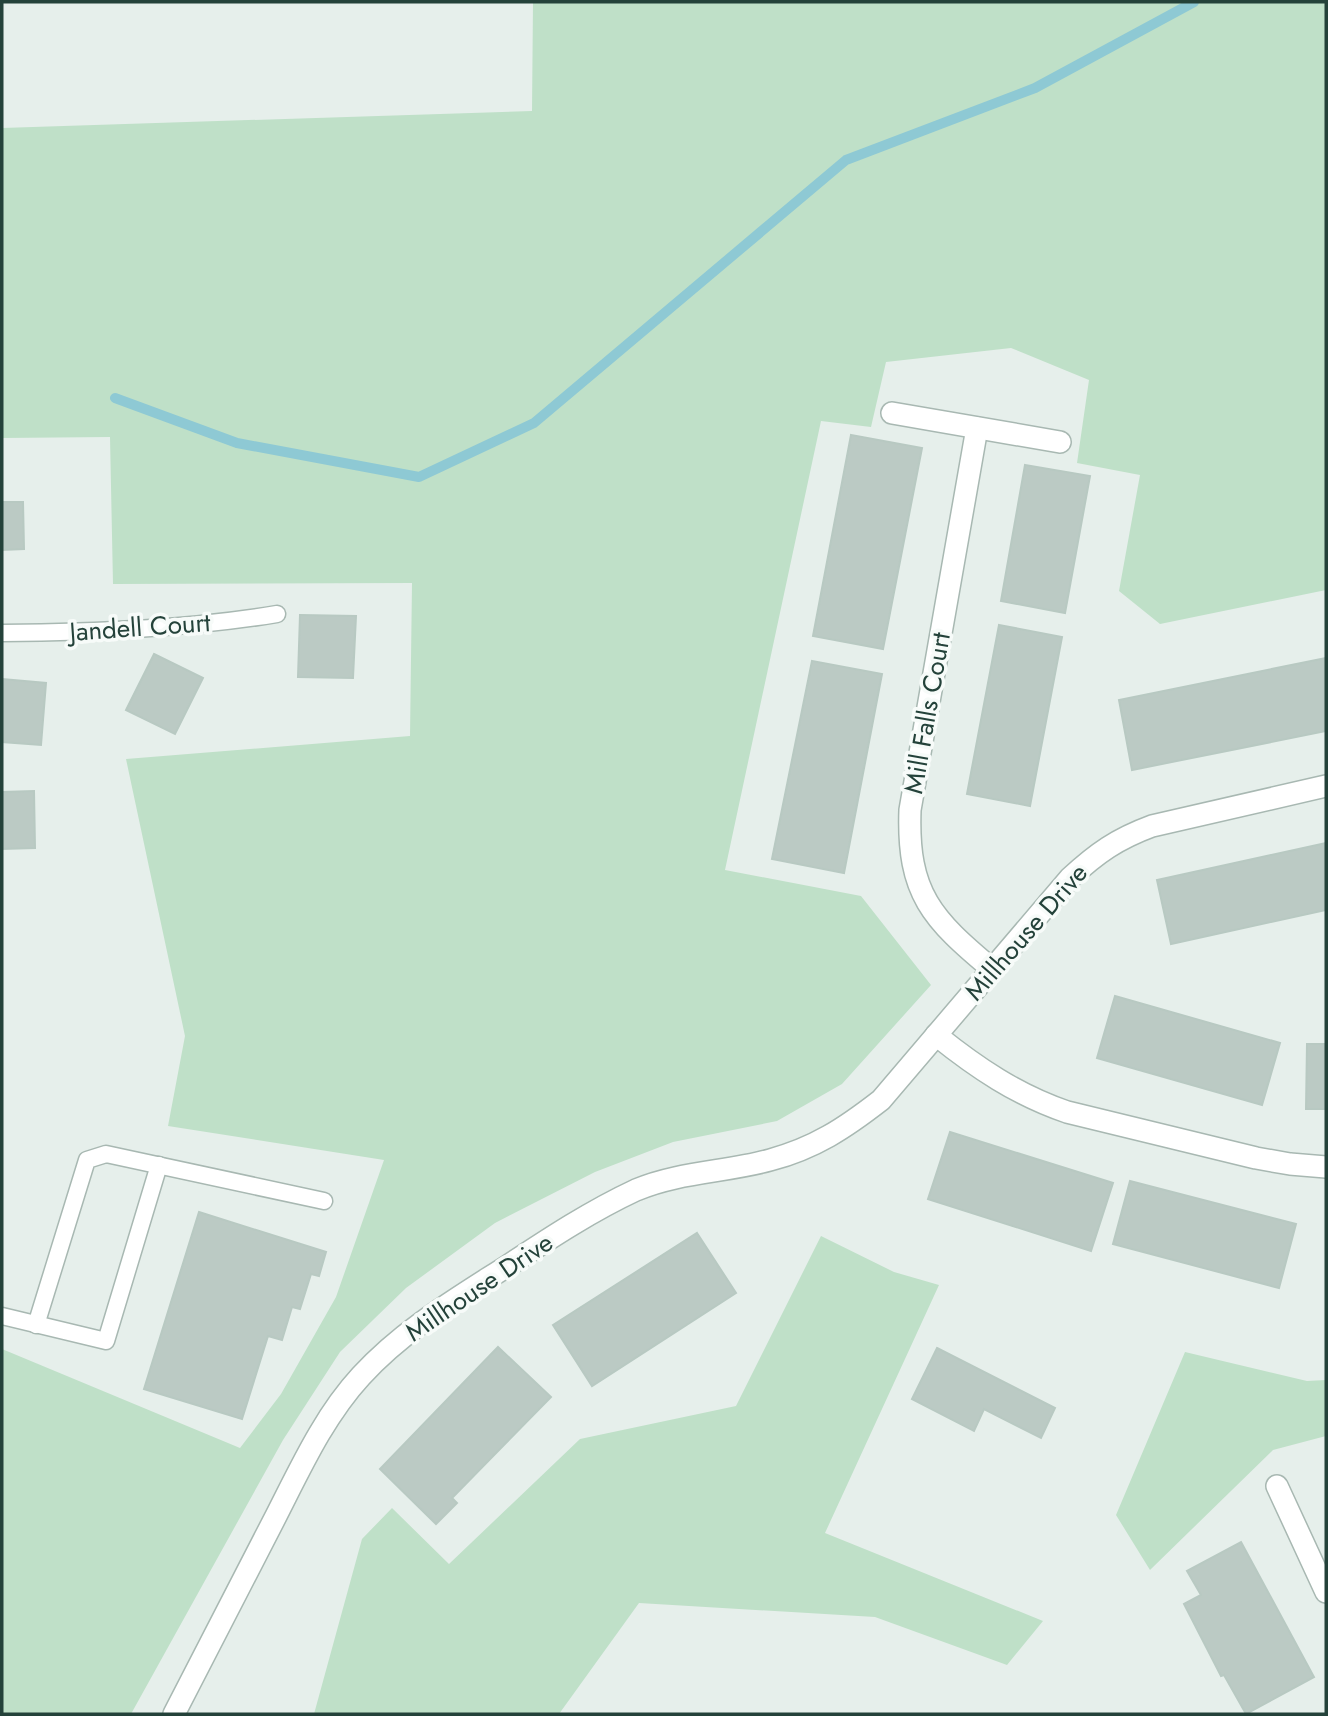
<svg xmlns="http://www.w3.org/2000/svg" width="1328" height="1716" viewBox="0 0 1328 1716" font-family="Jost,sans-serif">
<rect width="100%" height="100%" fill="#e6efeb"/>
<!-- green -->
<g fill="#bfe0c8">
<path d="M533,2h793v588l-166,34 -41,-33 21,-116 -63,-12 12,-83 -78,-32 -125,14 -15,65 -50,-6 -96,449 136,26 70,89 -89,99 -65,37 -104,21 -78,30 -100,51 -89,65 -66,64 -57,88 -152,274h-129v-365l238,99 41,-54 55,-97 48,-137 -216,-34 17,-90 -59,-277 284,-23 2,-153 -299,1 -3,-147 -108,1v-310l530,-17z"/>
<path d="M821,1236l73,36 45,13 -114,248 218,88 -36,44 -132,-48 -236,-14 -80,111h-245l48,-175 30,-31 57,56 131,-125 156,-33z"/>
<path d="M1185,1352l122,29 19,-1v56l-53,14 -123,120 -34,-55z"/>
</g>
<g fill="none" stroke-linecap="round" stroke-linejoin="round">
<!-- stream -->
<path stroke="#8ec9d4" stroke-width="10" d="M115,398l122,45 182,34 115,-54 312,-263 189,-72 159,-86"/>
</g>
<!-- building -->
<g fill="#bbcac4" stroke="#b8c9c2" stroke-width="2">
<path d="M851,435l71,13 -39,201 -70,-13z"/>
<path d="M1025,465l65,11 -25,137 -64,-12z"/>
<path d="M2,502h21l1,47 -22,1z"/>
<path d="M300,615l56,1 -3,62 -55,-1z"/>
<path d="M999,625l63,12 -32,169 -63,-12z"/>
<path d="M154,654l49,24 -28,56 -49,-24z"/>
<path d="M1326,658v73l-194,39 -13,-70z"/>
<path d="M812,661l70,13 -38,199 -72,-14z"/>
<path d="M2,679l44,4 -5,62 -39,-3z"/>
<path d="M34,791l1,57 -33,1v-57z"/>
<path d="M1326,843v67l-155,34 -14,-64z"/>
<path d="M1115,996l165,47 -18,62 -165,-47z"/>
<path d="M1307,1044h19v65h-20z"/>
<path d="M950,1132l163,51 -22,68 -163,-52z"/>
<path d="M1130,1181l166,43 -17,64 -166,-44z"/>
<path d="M199,1212l127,40 -7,24 -8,-2 -11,35 -8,-2 -10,33 -14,-4 -26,83 -98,-30z"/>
<path d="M697,1233l39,60 -144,93 -39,-61z"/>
<path d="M498,1347l53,50 -99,101 5,5 -21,21 -56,-55z"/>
<path d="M937,1348l118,60 -14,30 -57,-29 -10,22 -62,-32z"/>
<path d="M1241,1542l73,135 -68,37 -22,-39 -3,1 -37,-72 17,-9 -14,-24z"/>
</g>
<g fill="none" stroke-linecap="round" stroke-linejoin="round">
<defs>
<g id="lane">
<path d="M2,633c92,-1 184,-4 275,-19"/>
<path d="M2,1316l104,25 53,-176"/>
<path d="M36,1325l51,-165 19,-6 218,47"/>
</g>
<g id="street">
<path d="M892,413l168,29"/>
<path d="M977,428l-67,382c-3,84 22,109 83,160"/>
<path d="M936,1035c41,33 81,60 131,77l189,46 34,6 36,3"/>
<path d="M1277,1486l49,106"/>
<path d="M174,1714c34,-66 68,-132 102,-198 24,-47 48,-100 85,-140 42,-46 95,-77 148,-111 41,-27 82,-54 127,-75 42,-18 91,-18 134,-30 45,-12 75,-32 111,-60l189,-222c27,-25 47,-39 82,-52l174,-40"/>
</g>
</defs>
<!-- lane casing -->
<use href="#lane" stroke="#a8b8b2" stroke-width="19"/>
<!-- street casing -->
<use href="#street" stroke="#a8b8b2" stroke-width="24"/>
<!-- lane -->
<use href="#lane" stroke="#fff" stroke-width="16"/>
<!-- street -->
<use href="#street" stroke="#fff" stroke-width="21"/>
</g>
<g text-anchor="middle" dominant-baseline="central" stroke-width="7" stroke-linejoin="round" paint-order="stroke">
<!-- street labels -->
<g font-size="26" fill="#24423a" stroke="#f7fbf9">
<text transform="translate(140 627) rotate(-4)">Jandell Court</text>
<text transform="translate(927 713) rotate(-80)">Mill Falls Court</text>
<text transform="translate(1026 932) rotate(-49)">Millhouse Drive</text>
<text transform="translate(479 1287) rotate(-34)">Millhouse Drive</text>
</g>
</g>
<!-- border -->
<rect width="1328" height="1716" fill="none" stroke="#24423a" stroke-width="7"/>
</svg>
